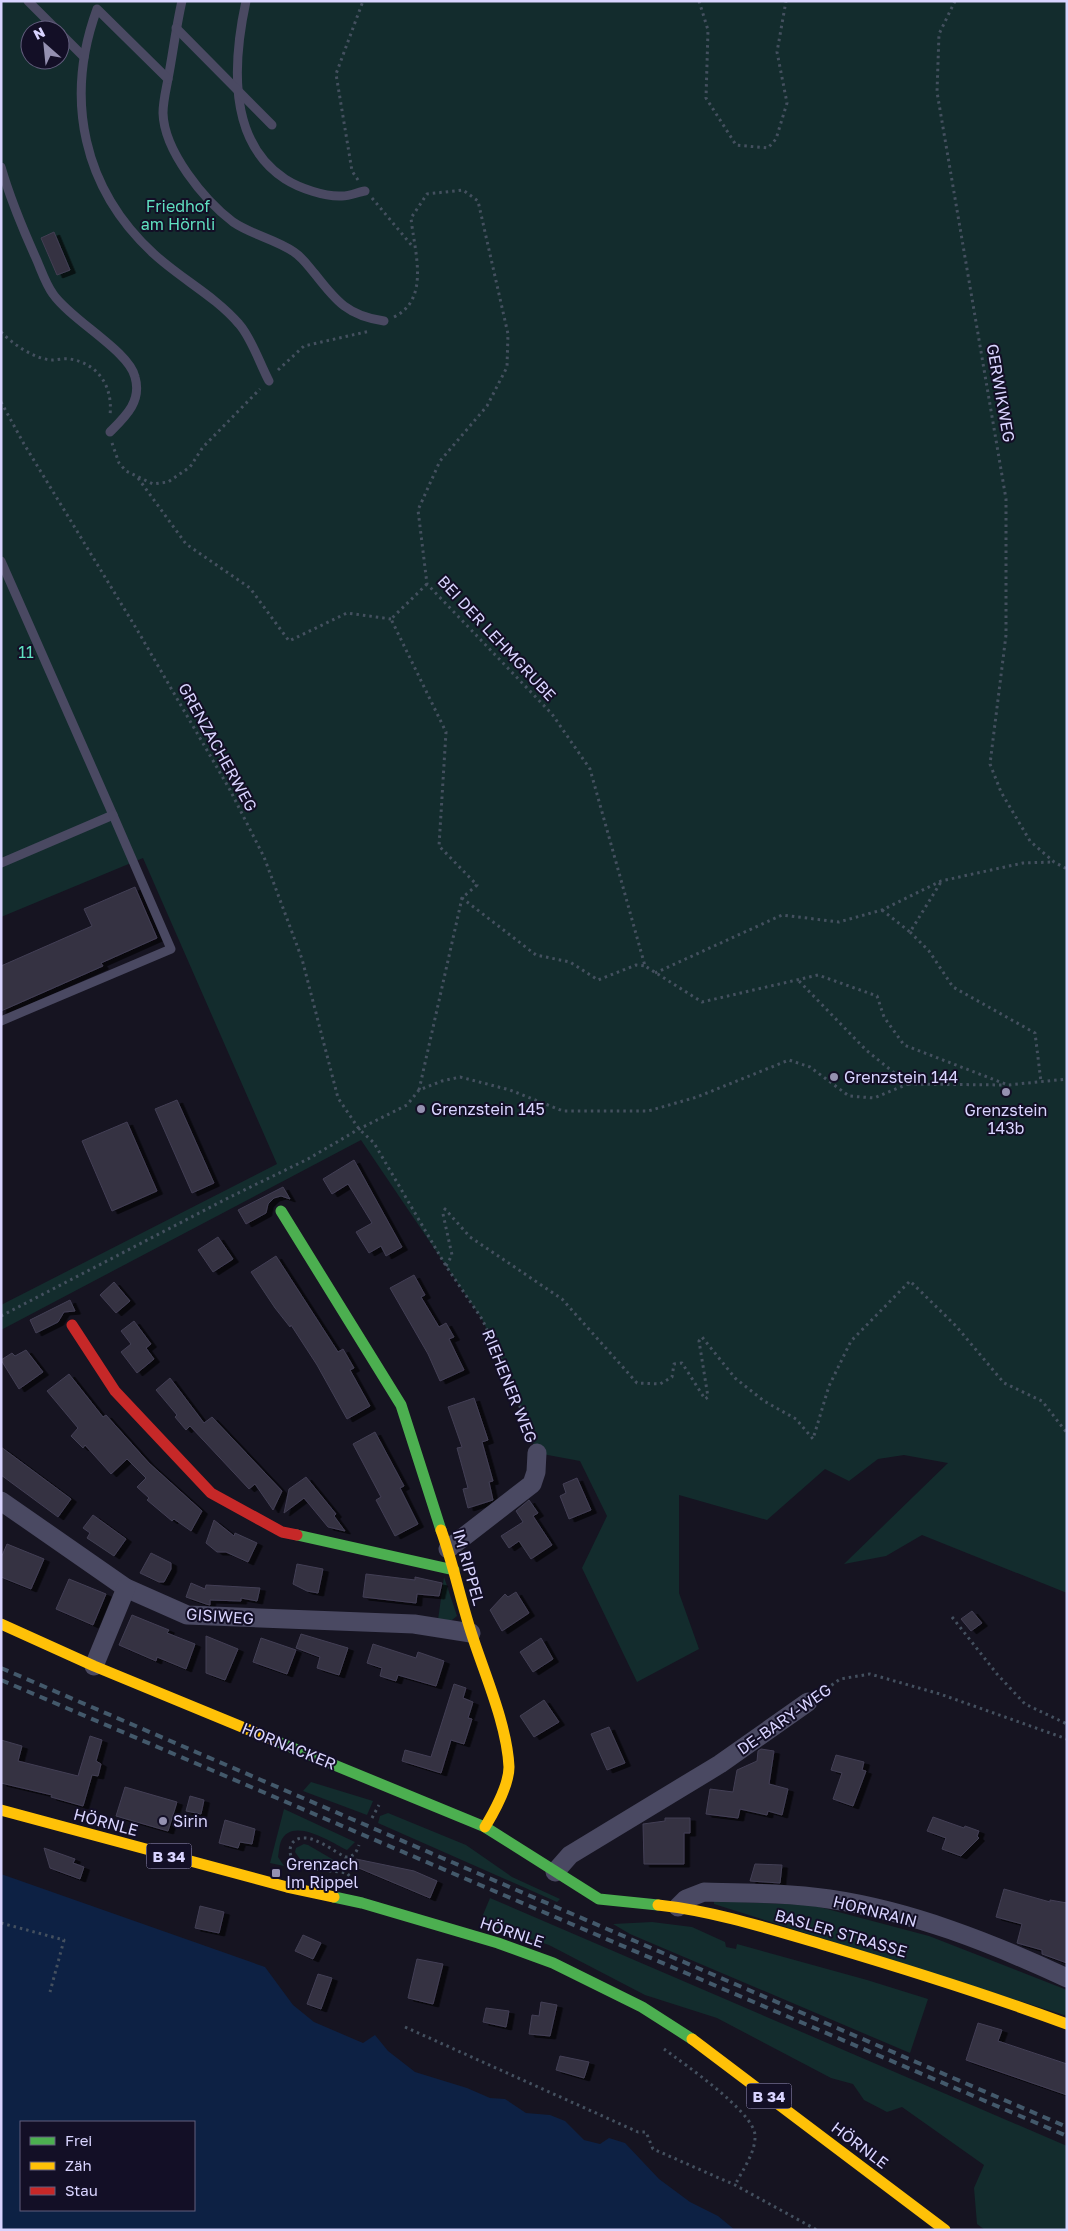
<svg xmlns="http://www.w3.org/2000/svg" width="1068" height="2231" viewBox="0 0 1068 2231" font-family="'Golos Text',sans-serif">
<defs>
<filter id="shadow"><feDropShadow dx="5.5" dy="3" stdDeviation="0" flood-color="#0009"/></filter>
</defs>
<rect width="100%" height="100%" fill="#161421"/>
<!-- green -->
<g fill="#132c2d" fill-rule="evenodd">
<path d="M1,1h1066v1592l-145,-58 -36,21 -42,8 104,-101 -44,-8 -26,4 -29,22 -24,-12 -58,51 -88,-25v98l20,56 -62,33 -55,-114 25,-52 -27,-55 -43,-8 -26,-72 -29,-62 -121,-179 -360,190v-25l276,-141 -134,-306 -142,59zM30,30h30v30h-30z"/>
<path d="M444,1577l13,39 -5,4h-14z"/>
<path d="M311,1782l62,19 -6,14 -64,-24z"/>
<path d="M284,1809l71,33 -8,8c-16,-8 -55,-34 -66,-9 -2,5 -2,11 -3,16l6,9 -14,-3z"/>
<path d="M388,1813l78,32 46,32 48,22 -3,3 -179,-79 2,-7z"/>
<path d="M304,1844l4,1 36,21 -44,-7 -5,-7 1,-4z"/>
<path d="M490,1898l577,248v84h-82l-8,-6 -3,-36 10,-23 -82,-58 -15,5 -23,-12 -11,-16 -22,-6 -114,-60 -72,-23 -96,-50 -69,-23z"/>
<path d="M714,1901l98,4 117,31 138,54v26l-353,-112z"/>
<path d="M652,1922l40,5 33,15 1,5 10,2 1,-5 130,36 61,19 -18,54 -280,-119 -17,-10z"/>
</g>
<!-- water -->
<path fill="#0d2144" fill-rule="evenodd" d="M1,1874l264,93 28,38 21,17 49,21 12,-8 13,16 27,21 52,16 23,10 15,1 21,14 24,2 15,6 19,19 16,4 9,-6 16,5 34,36 31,23 28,14 17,14h-734zM21,2122h173v88h-173z"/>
<!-- building -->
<g fill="#343243" stroke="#433f54" filter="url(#shadow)">
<path d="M54,232l16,38 -13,5 -16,-37z"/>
<path d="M135,887l22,51 -56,25 2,3 -102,45v-45l91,-40 -8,-17z"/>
<path d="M177,1100l37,83 -22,10 -37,-84z"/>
<path d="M127,1122l30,69 -45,20 -30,-70z"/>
<path d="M354,1160l48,87 -16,9 -5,-10 -12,7 -13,-21 16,-9 -24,-39 -16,10 -9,-15z"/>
<path d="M283,1187l7,12 -9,-3 -7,2 -6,6 -2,9 -20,11 -8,-14z"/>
<path d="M218,1237l15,22 -20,13 -15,-22z"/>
<path d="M276,1256l62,96 5,-3 11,19 -4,2 20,36 -23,13 -30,-54 -26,-40 -1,2 -15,-19 -24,-36z"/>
<path d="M414,1275l11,20 -4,2 18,30 7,-4 8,14 -5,2 15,31 -24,11 -12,-27 -38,-66z"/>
<path d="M114,1282l16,19 -14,12 -16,-18z"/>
<path d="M70,1300l5,11 -11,1 -6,10 -22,11 -6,-13z"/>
<path d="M134,1321l17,23 -5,4 8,11 -17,14 -16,-21 10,-8 -10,-13z"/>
<path d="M26,1350l17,22 -24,17 -18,-29 11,-7 3,3z"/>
<path d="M69,1374l34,43 3,-2 43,48 53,48 -11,20 -17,-12 -2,2 -25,-21 2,-2 -12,-11 9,-9 -19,-19 -16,15 -26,-29 -2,3 -12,-12 7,-8 -31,-37z"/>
<path d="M170,1378l34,45 8,-6 70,74 -9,19 -18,-26 -6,5 -59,-63 -4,4 -11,-13 2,-2 -21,-25z"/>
<path d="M474,1398l14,42 -6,2 11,39 -4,1 4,18 -25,8 -5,-19 5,-1 -11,-40 5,-1 -14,-40z"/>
<path d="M375,1432l29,54 -4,2 18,36 -23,12 -19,-36 5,-3 -28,-53z"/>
<path d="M1,1447l70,52 -13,18 -57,-42z"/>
<path d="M306,1477l30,37 -2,2 11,15 -17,-4 -24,-29 -20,15 5,-24z"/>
<path d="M577,1478l14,32 -22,9 -9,-23 6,-3 -3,-9z"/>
<path d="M529,1500l9,13 -5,3 19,29 -21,14 -12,-18 -10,7 -8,-12 22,-14 -7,-11z"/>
<path d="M93,1515l33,24 -12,17 -27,-18 3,-5 -7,-5z"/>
<path d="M214,1520l20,16 1,-3 22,10 -9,19 -22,-10h-9l-11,-9z"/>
<path d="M7,1544l37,15 -13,30 -30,-12v-19z"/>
<path d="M151,1553l20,10v6l-7,13h-5l-19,-9z"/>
<path d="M297,1564l26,5 -5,24 -11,-2 -14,-7z"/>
<path d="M366,1574l49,6v-3l27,6 -3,13 -22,-2 -1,9 -53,-6z"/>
<path d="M69,1579l37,15 -13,31 -37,-16z"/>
<path d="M191,1583l14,6 1,-4 54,3 -3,13 -16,-3v3l-31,-1v5l-4,-1 -20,-7z"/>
<path d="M516,1592l13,21 -27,18 -12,-21 15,-16 3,3z"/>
<path d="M972,1611l10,12 -11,8 -10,-12z"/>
<path d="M132,1615l37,15 -2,3 28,11 -9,25 -29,-12 -1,4 -37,-16z"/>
<path d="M301,1634l47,14 -9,27 -22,-7 3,-11 -24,-9z"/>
<path d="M206,1636l32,13 -13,31 -19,-7z"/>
<path d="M261,1638l35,12 -9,24 -34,-12z"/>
<path d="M541,1638l12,21 -20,13 -13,-20z"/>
<path d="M373,1644l43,14 2,-6 26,9 -8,25 -38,-11 -2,6 -16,-5 2,-8 -15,-5z"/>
<path d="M454,1684l12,4 -3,10 10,4 -5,16 4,1 -8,25 -13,-4 -10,33 -39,-12 3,-11 26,7z"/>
<path d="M544,1700l15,22 -25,15 -14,-21z"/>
<path d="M609,1727l16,36 -18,7 -16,-36z"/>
<path d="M90,1736l12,4 -6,21 5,3 -3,12 -6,-1 -9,31 -32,-9 1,-2 -51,-12v-43l21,6 -4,15 60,15z"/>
<path d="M761,1749l13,2 -5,33 19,5 -6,26 -14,-4 -1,4 -27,-6 -2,9 -32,-4 4,-25 23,3 4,-22 20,-9 1,-10z"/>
<path d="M836,1755l28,7 -2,8 4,1 -13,35 -20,-7 9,-26 -11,-3z"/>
<path d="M125,1787l52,15 -9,29 -52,-15z"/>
<path d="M190,1796l14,4 -3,14 -15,-3z"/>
<path d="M933,1817l31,11 1,-2 14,5 -2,5 2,2 -18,18 -19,-7 4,-11 -19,-7z"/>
<path d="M665,1818h25v15h-6v31h-40l-1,-40 22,-3z"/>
<path d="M225,1820l30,9 -3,15 -12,-2 -2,6 -19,-5z"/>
<path d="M44,1848l31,11 -2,4 11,4 -4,12 -30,-11z"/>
<path d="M356,1859l58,12 23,10 -7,17 -76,-32z"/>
<path d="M755,1864l27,1 -2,18 -30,-2z"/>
<path d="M1004,1889l46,13v-2l17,3v60l-25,-9v-4l-25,-7 5,-19 -26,-7z"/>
<path d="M200,1906l24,6 -5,21 -24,-5z"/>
<path d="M303,1935l18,8 -8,16 -18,-8z"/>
<path d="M417,1959l26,5 -10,40 -25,-6z"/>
<path d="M318,1974l14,4 -11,31 -14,-5z"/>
<path d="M541,2002l16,3 -7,31 -21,-2 3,-19 7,1z"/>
<path d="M486,2008l23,3 -3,16 -23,-5z"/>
<path d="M978,2023l24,7 -4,11 69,23v31l-101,-35z"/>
<path d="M560,2056l29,6 -5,16 -28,-8z"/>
</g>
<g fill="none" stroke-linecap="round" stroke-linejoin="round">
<!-- path -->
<g stroke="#44505f" stroke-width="3" stroke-dasharray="2.5 4" stroke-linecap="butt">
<path d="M699,1l9,29 -2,68 30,47 32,3 8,-9 11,-36 -10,-51 9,-51"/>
<path d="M955,1l-16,33 -2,58 69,407v136l-16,129 11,28 29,49 24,21 13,7"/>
<path d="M358,180l-6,-9 -16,-97 27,-73"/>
<path d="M372,198l41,49"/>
<path d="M394,317c37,-18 20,-67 17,-99l16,-24 36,-4 15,11 30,133 -1,33 -20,39 -47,55 -22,49 9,74 125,130 38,55 55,197 57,36 116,-27 59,21 7,21 20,28 104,40 59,-6"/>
<path d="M1,332c13,13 32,26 50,28 6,0 13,-2 19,-1 29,5 43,28 40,56"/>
<path d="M278,370l26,-24 66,-15"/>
<path d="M1,402l23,42 115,189 91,157 34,67 38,102 36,139 21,31 15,14 72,123 36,53 29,62 20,57"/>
<path d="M112,443l7,20 7,8 27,13 15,-2 22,-15 13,-20 57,-58"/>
<path d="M138,478l48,66 64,44 39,53 58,-28 44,6"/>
<path d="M427,584l-36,35 55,113 -7,114 38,39 -15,13 74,57 34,7 28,18 38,-15 9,1"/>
<path d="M882,910l28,22 31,-50"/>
<path d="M910,932l19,19 24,36 82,46 6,49"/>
<path d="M655,973l127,-58 57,7 43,-12 59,-29 82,-18 30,-1"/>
<path d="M908,1084l97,1"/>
<path d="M419,1090l43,-192"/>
<path d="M446,1266l6,-11 -9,-41 2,-5 25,28 92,62 75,84 23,1 12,-7 2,-13 8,-1 23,36 3,-2 -9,-56 3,-4 33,41 29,23 32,18 17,20 16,-53 22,-45 59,-60 46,45 48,57 38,18 25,32"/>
<path d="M1,1316l229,-119 78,-38 51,-30 48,-24 12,-15 23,-9 18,-4 50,13 53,21h85l49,-14 92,-37 21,7 39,29 25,2 34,-14 -42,-34 -67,-69"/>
<path d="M952,1617l45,57 28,30 42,20"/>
<path d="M821,1693l19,-14 30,-5 70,20 127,45"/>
<path d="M372,1818l7,-13"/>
<path d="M298,1866c-12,-9 -11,-29 7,-28 12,0 29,13 40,19 9,0 11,-4 14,-12"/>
<path d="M316,1869l31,4 4,5"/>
<path d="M1,1923l63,17 -14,52"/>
<path d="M405,2027l233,105h8l7,17 82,36 82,45"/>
<path d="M664,2049c20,15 89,62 91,86 1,17 -13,36 -20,50"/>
</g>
<!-- lane -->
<g stroke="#4a4962" stroke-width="9">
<path d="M28,1l29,29"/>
<path d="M182,1c-6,26 -9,52 -14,78 -2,11 -5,23 -5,34 1,38 41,87 70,109 19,13 42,17 61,30 9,6 14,14 21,22 21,27 33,42 69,47"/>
<path d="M246,1c-13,60 -19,140 39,178 14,9 40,18 57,17 8,0 16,-4 23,-5"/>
<path d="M176,28l96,97"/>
<path d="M60,33l24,24"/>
<path d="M168,79l-71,-70c-33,90 -14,180 57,245 27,25 61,42 85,70 12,13 21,40 30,57"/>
<path d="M1,167c9,31 21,60 34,89 6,13 10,27 18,38 18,26 76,57 82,83 7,24 -9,39 -25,55"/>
<path d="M1,561l112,254 -112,48"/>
<path d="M1,1021l170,-72 -58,-134"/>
</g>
<!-- street -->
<g stroke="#4a4962" stroke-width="19">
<path d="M1,1501l125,87 61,27 227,9 57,9"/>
<path d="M448,1549l84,-65 4,-12 1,-19"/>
<path d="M94,1666l32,-78"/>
<path d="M555,1872l15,-17 150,-91 88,-62"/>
<path d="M678,1907l8,-8 18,-7c41,1 84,1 125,7 82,12 163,44 238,79"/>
</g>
<!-- fast -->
<g stroke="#4caf50" stroke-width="11">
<path d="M281,1211l120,194 40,125"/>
<path d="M297,1535l157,35"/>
<path d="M276,1741l209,86 114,72 59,6"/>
<path d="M334,1897l28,6 136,40 55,20 89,44 50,32"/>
</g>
<!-- slow -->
<g stroke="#ffc107" stroke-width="11">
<path d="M441,1530c12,33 19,68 30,102 13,41 36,92 38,135 0,18 -15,45 -24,60"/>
<path d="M1,1624l93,42 182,75"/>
<path d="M1,1810l286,77 47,10"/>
<path d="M658,1905c57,6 115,25 170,41 81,24 160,49 239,78"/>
<path d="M692,2039l253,191"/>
</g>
<!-- jam -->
<path stroke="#c62828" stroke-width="11" d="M72,1325l43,66 96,102 71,39 15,3"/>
<!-- rail -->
<g stroke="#43596b" stroke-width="4" stroke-dasharray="8 6" stroke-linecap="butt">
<path d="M1,1668l1066,459"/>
<path d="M1,1680l1066,456"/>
</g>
</g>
<!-- markers -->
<g fill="#9591b1" stroke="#130f26" stroke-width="2">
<circle cx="834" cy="1077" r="5"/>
<circle cx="1006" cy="1092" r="5"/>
<circle cx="421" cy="1109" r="5"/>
<circle cx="163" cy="1821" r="5"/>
<rect x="271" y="1868" width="10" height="10" rx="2.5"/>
</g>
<g text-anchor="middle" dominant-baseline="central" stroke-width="4" stroke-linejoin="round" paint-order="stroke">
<!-- shield labels -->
<g fill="#130f26" stroke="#9e99be" stroke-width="1">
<rect x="146.5" y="1843.5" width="45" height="25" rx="4"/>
<rect x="746.5" y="2083.5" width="45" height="25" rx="4"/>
</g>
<g font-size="15" font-weight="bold" fill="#d9d4ff">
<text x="169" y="1856">B 34</text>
<text x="769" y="2096">B 34</text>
</g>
<!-- park labels -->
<g font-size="16" fill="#5fe0c0" stroke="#130f26">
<text x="178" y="206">Friedhof<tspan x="178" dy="18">am Hörnli</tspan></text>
<text x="26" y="652">11</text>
</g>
<!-- street labels -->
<g font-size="16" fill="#d9d4ff" stroke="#130f26">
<text transform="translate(1001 393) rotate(80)">GERWIKWEG</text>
<text transform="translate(497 638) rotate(47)">BEI DER LEHMGRUBE</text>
<text transform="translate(218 747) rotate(61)">GRENZACHERWEG</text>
<text transform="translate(510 1386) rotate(68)">RIEHENER WEG</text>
<text transform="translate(469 1567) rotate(74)">IM RIPPEL</text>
<text transform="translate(220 1616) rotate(4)">GISIWEG</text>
<text transform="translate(784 1719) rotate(-35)">DE-BARY-WEG</text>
<text transform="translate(289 1746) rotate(22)">HORNACKER</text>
<text transform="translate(106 1822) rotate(15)">HÖRNLE</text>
<text transform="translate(875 1911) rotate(14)">HORNRAIN</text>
<text transform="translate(512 1932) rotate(18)">HÖRNLE</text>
<text transform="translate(841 1933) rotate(16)">BASLER STRASSE</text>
<text transform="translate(860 2145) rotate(37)">HÖRNLE</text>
</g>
<!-- poi labels -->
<g font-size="16" fill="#d9d4ff" stroke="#130f26" text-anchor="start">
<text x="844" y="1077">Grenzstein 144</text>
<text x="431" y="1109">Grenzstein 145</text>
<text x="1006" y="1110" text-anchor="middle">Grenzstein<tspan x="1006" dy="18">143b</tspan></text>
<text x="173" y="1821">Sirin</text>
<text x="286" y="1864">Grenzach<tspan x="286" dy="18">Im Rippel</tspan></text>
</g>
</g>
<!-- border -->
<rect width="1068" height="2231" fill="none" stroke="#d9d4ff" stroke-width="5"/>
<!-- legend -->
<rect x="20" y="2121" width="175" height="90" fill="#130f26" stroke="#625e7d"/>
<rect x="30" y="2137" width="25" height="8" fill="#4caf50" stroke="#625e7d"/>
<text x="65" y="2146" font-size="15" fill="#d9d4ff">Frei</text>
<rect x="30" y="2162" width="25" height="8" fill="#ffc107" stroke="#625e7d"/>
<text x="65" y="2171" font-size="15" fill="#d9d4ff">Zäh</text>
<rect x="30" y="2187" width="25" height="8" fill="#c62828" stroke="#625e7d"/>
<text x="65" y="2196" font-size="15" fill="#d9d4ff">Stau</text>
<!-- north arrow -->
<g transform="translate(45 45) rotate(333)"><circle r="24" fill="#130f26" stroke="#625e7d"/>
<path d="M0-4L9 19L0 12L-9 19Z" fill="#9591b1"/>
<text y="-8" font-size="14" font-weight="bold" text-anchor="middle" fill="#d9d4ff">N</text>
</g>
</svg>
